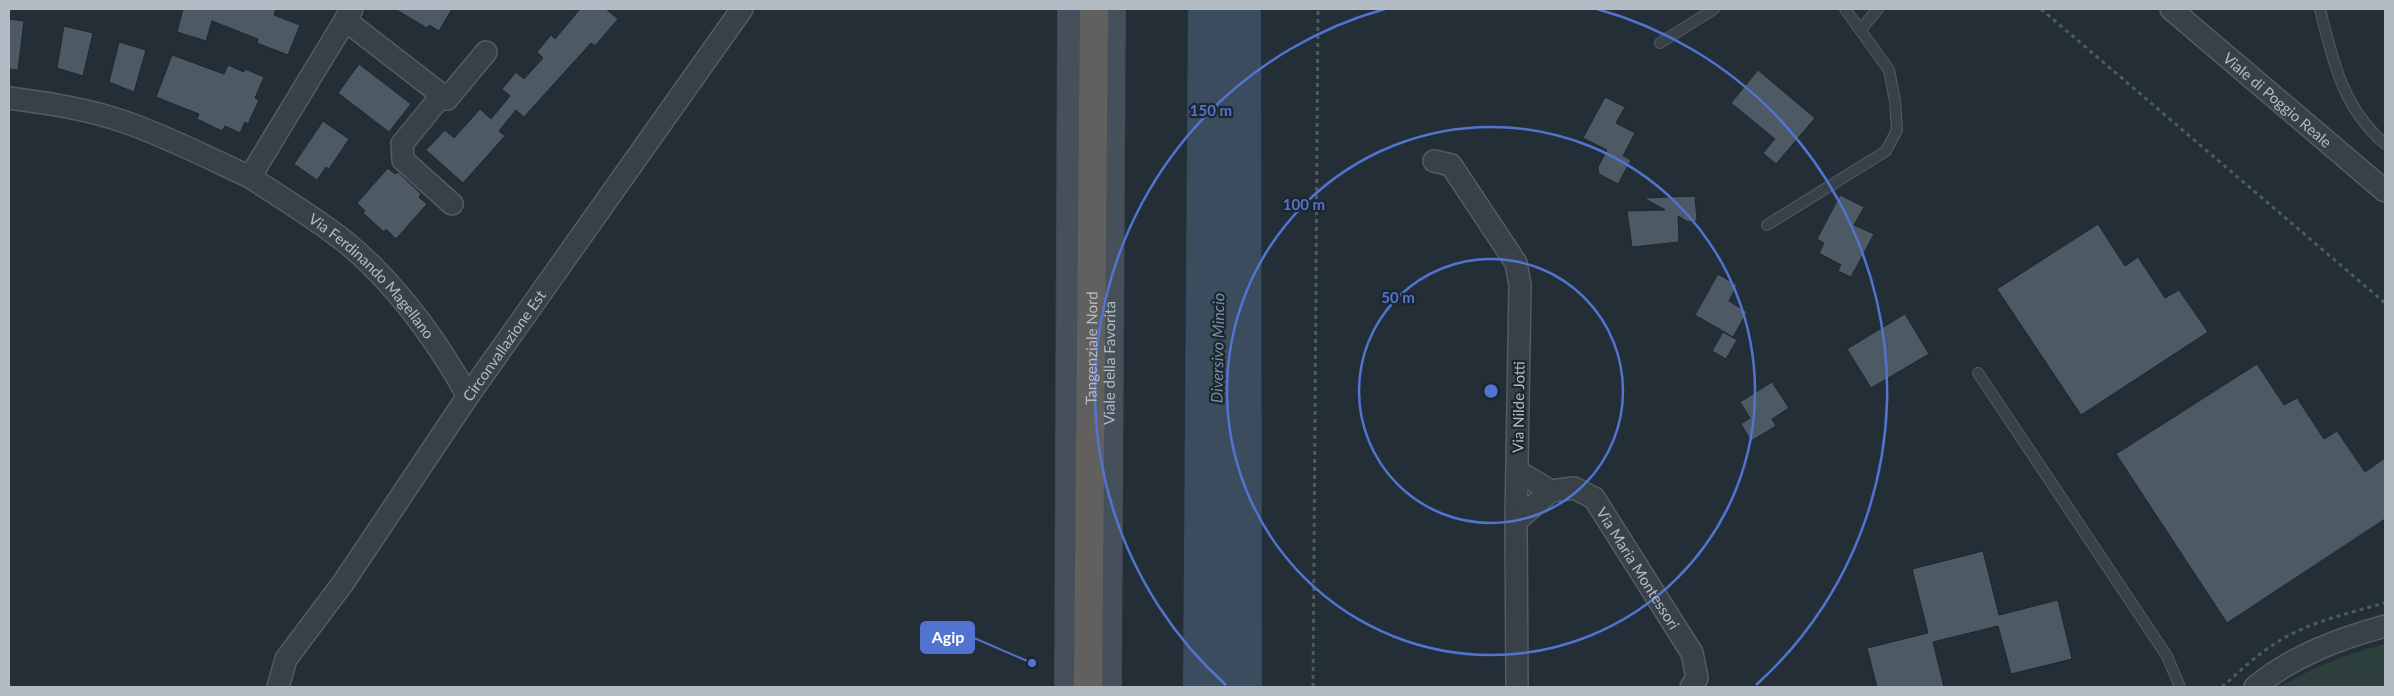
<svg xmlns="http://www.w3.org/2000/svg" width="2394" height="696" viewBox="0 0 2394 696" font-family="Lato,sans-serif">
<rect width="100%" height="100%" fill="#242e37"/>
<!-- green -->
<path fill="#2c3f3d" d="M2385,644v43h-106c34,-20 68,-33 106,-43z"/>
<!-- water -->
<path fill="#3a4c5d" d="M1188,9h73l1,678h-79z"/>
<!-- building -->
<g fill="#4d5963" stroke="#1f272f">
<path d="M183,9h93l-2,6 26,10 -12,30 -31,-12 1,-4 -46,-18 -6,20 -29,-9z"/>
<path d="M395,9h57l-13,22 -10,-6 -2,3z"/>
<path d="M580,9h26l12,10 -23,27 -4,-3 -67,74 -8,-7 -17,21 6,5 -42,47 -37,-33 19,-20 9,8 26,-29 11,10 19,-23 -8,-7 14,-17 8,7 19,-21 -6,-6 14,-17 4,4z"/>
<path d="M9,19l15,2 -6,49 -9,-1z"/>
<path d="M64,26l29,7 -10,43 -26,-8z"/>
<path d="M119,42l27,8 -12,42 -25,-10z"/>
<path d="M172,55l52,19 4,-9 16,7 1,-3 19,8 -9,21 4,2 -11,24 -3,-2 -5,11 -15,-7 -3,5 -25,-12 2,-5 -43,-17z"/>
<path d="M359,64l52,40 -22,28 -51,-39z"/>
<path d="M1758,70l57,48 -39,46 -13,-11 12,-14 -44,-36z"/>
<path d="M1605,97l20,10 -9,16 19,10 -12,23 8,4 -13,24 -19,-10 -1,-7 9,-17 -24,-12z"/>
<path d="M323,121l26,18 -20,30 -3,-2 -9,13 -23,-16z"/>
<path d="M388,168l7,6 3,-2 23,22 -2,3 8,7 -31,35 -10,-10 -2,3 -21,-19 2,-2 -8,-8z"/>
<path d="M1840,195l24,12 -10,18 20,9 -23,43 -13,-6 3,-6 -22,-12 5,-10 -7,-4z"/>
<path d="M1695,196l2,25 -9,1 -10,-6 1,26 -47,5 -5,-36 38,-1 -21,-12z"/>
<path d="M2098,224l27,42 13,-9 27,41 14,-8 29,42 -127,83 -84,-126z"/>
<path d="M1718,274l19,11 -8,16 18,11 -14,25 -38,-22z"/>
<path d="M1905,314l24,40 -58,34 -24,-39z"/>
<path d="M1723,332l14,8 -11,19 -14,-8z"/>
<path d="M2257,364l27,41 13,-7 27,41 13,-8 28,41 20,-14v61l-158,104 -111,-169z"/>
<path d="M1772,382l17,26 -17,11 4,7 -25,15 -10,-17 9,-6 -10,-16z"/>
<path d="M1983,551l16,64 59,-15 14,59 -61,15 -13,-48 -65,16 11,45h-67l-10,-39 61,-15 -16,-64z"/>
</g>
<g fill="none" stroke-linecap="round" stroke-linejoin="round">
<defs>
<g id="service">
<path d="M2320,9c13,52 22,98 65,135"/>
<path d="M1861,29l17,-20"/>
<path d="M1660,43l54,-34"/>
<path d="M1767,225l119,-74 11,-21 -2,-29 -6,-31 -44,-61"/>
<path d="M1978,373l189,283 13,31"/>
</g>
<g id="minor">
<path id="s1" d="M2171,9l214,182"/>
<path d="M345,20l102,79 39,-47"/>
<path d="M442,95l-40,49 1,16 49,44"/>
<path d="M9,98c38,5 79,11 116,24 43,15 84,36 125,55l102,-168"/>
<path d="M1434,161l17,4 65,98 4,22 -4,236 1,166"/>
<path id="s2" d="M250,177c33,22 67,42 98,67 49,41 89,97 120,152"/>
<path id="s3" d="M1517,471l34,20 23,-3 20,10 98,155 5,25 -6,9"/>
<path d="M1516,521l35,-30"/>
<path id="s4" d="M278,687l8,-28 57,-76 125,-187 274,-387"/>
<path d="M2255,687c38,-31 83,-48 130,-61"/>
</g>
<g id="secondary">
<path d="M1069,687l3,-678"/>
<path id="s5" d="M1107,687l4,-678"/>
</g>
<g id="trunk">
<path id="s6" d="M1088,687l6,-678"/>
</g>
</defs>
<!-- service casing -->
<use href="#service" stroke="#535b63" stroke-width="12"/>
<!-- minor casing -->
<use href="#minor" stroke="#535b63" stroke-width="24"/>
<!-- secondary casing -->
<use href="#secondary" stroke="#414951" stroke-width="30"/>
<!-- trunk casing -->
<use href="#trunk" stroke="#434b53" stroke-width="30"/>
<!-- path -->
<g stroke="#4b5c5c" stroke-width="3" stroke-dasharray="4 4" stroke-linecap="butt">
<path d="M2041,9l344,294"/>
<path d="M1313,687l5,-678"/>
<path d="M2222,687c17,-15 34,-32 54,-44 32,-21 73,-30 109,-40"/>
</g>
<!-- service -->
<use href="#service" stroke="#384048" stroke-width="10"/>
<!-- minor -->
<use href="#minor" stroke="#384048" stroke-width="21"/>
<!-- secondary -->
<use href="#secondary" stroke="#46505a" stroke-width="28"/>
<!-- trunk -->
<use href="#trunk" stroke="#62605f" stroke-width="28"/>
</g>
<!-- distance rings -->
<g fill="none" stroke="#5274d1" stroke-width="2.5">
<circle cx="1491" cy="391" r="132"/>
<circle cx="1491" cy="391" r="264"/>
<path d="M1226 685A396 396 0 0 1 1385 9M1597 9A396 396 0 0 1 1756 685"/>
</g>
<g text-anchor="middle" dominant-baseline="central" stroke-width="4.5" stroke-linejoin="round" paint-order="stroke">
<!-- street labels -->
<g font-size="15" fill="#b3bbc4" stroke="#1d252d">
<text stroke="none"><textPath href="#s1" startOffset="140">Viale di Poggio Reale</textPath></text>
<text stroke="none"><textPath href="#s2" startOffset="158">Via Ferdinando Magellano</textPath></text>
<text stroke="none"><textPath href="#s4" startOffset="411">Circonvallazione Est</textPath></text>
<text stroke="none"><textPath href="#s6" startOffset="339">Tangenziale Nord</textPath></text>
<text stroke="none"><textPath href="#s5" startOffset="324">Viale della Favorita</textPath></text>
<text transform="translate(1518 407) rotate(-89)">Via Nilde Jotti</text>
<text stroke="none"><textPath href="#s3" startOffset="168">Via Maria Montessori</textPath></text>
</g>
<!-- water labels -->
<g font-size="16" font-style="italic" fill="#778fa4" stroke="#1d252d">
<text transform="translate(1217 348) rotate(-89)">Diversivo Mincio</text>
</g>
</g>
<circle cx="1491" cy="391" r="8" fill="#5274d1" stroke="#1d252d" stroke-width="2.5"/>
<g font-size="15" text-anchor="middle" font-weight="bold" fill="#5274d1" stroke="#1d252d" stroke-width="4.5" stroke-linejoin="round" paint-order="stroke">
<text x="1211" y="116">150 m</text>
<text x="1304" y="210">100 m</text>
<text x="1398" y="303">50 m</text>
</g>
<!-- callouts -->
<path fill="none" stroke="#5274d1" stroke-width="2" d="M1032 663L974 638"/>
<circle fill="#5274d1" stroke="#1d252d" stroke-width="2" cx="1032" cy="663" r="5"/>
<rect fill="#5274d1" stroke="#5274d1" stroke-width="2" x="921" y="622" width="53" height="31" rx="5"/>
<g font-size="16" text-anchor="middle" font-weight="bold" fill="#fff">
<text x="948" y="643">Agip</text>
</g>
<!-- border -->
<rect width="2394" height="696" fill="none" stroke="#b3bbc4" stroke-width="20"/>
</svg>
